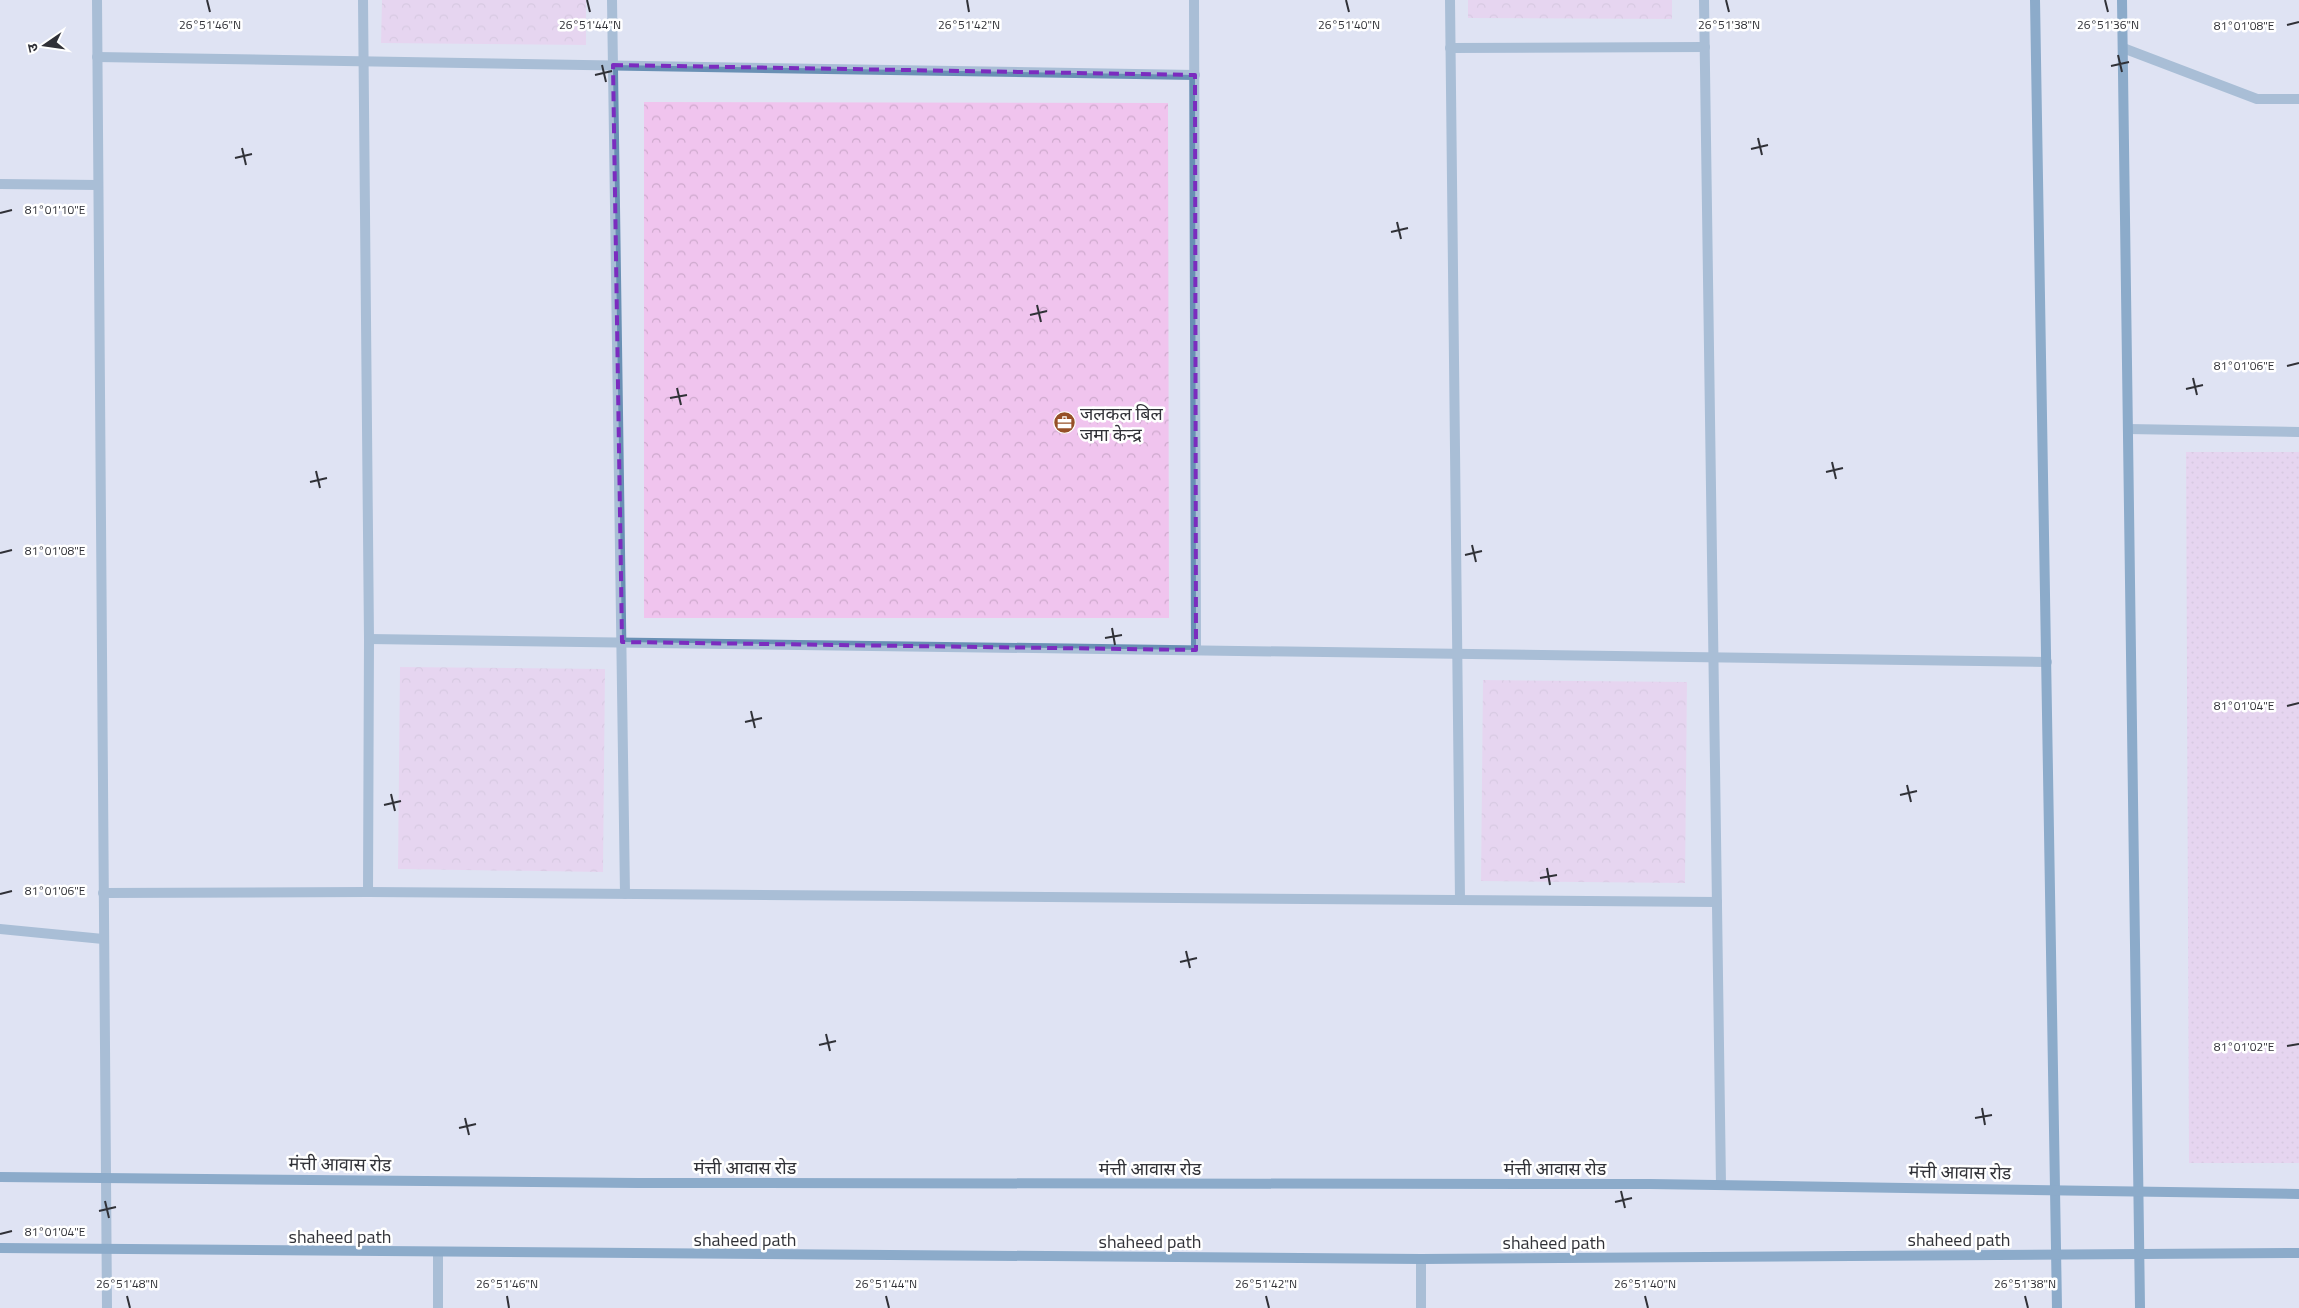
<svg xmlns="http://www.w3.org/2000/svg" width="2299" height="1308" viewBox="0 0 2299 1308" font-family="'Titillium Web','Noto Sans Devanagari',sans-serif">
<defs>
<pattern id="grass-dots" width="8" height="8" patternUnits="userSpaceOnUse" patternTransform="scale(1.25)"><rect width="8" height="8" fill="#f0c4ee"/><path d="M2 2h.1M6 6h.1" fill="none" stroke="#cea9cd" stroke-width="1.8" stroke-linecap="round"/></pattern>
<pattern id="park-crowns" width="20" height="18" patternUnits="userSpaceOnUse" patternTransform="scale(1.25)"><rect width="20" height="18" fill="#f0c4ee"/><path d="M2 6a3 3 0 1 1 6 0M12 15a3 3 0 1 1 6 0" fill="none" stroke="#cea9cd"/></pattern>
</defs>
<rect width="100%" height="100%" fill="#dfe3f3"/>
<!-- grass -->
<path fill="url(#grass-dots)" d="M2186,452h113v711h-110z"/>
<!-- park -->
<g fill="url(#park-crowns)">
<path d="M382,0h204v45l-205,-2z"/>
<path d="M1468,0h204v19l-204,-1z"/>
<path d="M644,102l524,1 1,515h-525z"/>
<path d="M400,667l205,2 -2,203 -205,-3z"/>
<path d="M1483,680l204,2 -2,201 -204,-2z"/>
</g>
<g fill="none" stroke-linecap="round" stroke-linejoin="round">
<!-- lane -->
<g stroke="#6990b4" stroke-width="10">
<path d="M2128,429l171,3"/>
<path d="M0,929l103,10"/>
</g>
<!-- street -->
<g stroke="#6990b4" stroke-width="10">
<path d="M97,0l10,1308"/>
<path d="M363,0l6,639 -1,253"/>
<path d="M612,0l13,894"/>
<path d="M1194,0l2,650"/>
<path d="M1450,0l10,900"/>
<path d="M1704,0l17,1185"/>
<path d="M1450,48l255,-1"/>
<path d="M2123,48l134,51h42"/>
<path d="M97,57l1098,18"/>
<path d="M0,184l98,1"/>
<path d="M369,639l1678,23"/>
<path d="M103,893l265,-1 1349,10"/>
<path d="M1421,1259v49"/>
<path d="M438,1308v-55"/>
</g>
<!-- secondary -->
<g stroke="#28669a" stroke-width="10">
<path d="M2035,0l22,1308"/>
<path d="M2122,0l18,1308"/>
<path d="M0,1177l638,6 1012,1 649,10"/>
<path d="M0,1248l1421,11 878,-6"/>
</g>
</g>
<!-- marked area -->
<path d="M0 0H2299V1308H0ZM613,65l582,10 1,575 -574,-8z" fill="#dfe3f3" fill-opacity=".55" fill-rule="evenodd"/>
<path fill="none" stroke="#7b2cbf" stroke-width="4" stroke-dasharray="10 6" stroke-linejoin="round" d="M613,65l582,10 1,575 -574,-8z"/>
<!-- ticks -->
<path fill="none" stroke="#303137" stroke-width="2" d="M207,0l3,12M587,0l3,12M967,0l2,12M1346,0l3,12M1726,0l3,12M2105,0l3,12M2287,25l12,-3M2118,55l4,17M602,65l4,17M2111,66l18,-4M595,75l17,-4M1758,138l4,17M242,148l4,17M1751,149l17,-4M235,158l17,-4M0,213l12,-3M1397,222l4,17M1391,232l17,-4M1037,305l4,17M1030,315l17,-4M2287,366l12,-3M2193,378l4,17M677,388l4,17M2186,389l17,-4M670,398l17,-3M1832,462l4,17M316,471l4,17M1826,472l17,-4M310,482l17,-4M1472,545l4,17M0,553l12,-3M1465,555l17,-4M1112,628l3,17M1105,638l17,-3M2287,706l12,-3M751,711l4,17M745,722l17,-4M1907,785l4,17M391,794l4,17M1900,795l17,-4M384,805l17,-4M1547,868l3,17M1540,878l17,-3M0,894l12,-3M1186,951l4,17M1180,962l17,-4M826,1034l4,17M819,1045l17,-4M2287,1046l12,-2M1982,1108l3,17M465,1118l4,17M1975,1118l17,-3M459,1128l17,-4M1621,1191l4,17M105,1201l4,17M1615,1202l17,-4M99,1211l17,-4M0,1234l12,-3M127,1296l3,12M507,1296l2,12M886,1296l3,12M1266,1296l3,12M1645,1296l3,12M2025,1296l3,12"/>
<!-- icons -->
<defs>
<symbol id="office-disc" viewBox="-11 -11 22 22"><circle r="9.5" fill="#965028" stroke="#fff"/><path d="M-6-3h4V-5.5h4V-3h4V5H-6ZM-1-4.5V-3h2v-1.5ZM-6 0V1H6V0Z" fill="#fff"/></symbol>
</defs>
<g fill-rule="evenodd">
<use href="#office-disc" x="1052" y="410" width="25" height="25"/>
</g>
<g text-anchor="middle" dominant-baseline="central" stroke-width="5" stroke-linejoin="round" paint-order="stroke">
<!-- poi labels -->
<g font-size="18" fill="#303137" stroke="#fff" text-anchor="start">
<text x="1080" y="413">जलकल बिल<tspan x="1080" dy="21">जमा केन्द्र</tspan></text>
</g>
<!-- street labels -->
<g font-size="18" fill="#303137" stroke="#fff">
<text transform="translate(340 1164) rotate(1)">मंत्ती आवास रोड</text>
<text x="745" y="1167">मंत्ती आवास रोड</text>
<text x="1150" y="1168">मंत्ती आवास रोड</text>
<text x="1555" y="1168">मंत्ती आवास रोड</text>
<text transform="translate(1960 1172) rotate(1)">मंत्ती आवास रोड</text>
<text x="340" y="1236">shaheed path</text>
<text x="745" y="1239">shaheed path</text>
<text x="1959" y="1239">shaheed path</text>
<text x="1150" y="1241">shaheed path</text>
<text x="1554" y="1242">shaheed path</text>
</g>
</g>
<g font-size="12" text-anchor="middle" fill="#303137" stroke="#fff" stroke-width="5" stroke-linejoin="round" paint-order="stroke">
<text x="210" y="29">26°51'46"N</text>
<text x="590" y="29">26°51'44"N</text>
<text x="969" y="29">26°51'42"N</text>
<text x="1349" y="29">26°51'40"N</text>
<text x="1729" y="29">26°51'38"N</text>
<text x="2108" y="29">26°51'36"N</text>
<text x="2244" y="30">81°01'08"E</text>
<text x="55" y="214">81°01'10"E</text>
<text x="2244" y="370">81°01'06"E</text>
<text x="55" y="555">81°01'08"E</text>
<text x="2244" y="710">81°01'04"E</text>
<text x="55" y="895">81°01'06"E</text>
<text x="2244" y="1051">81°01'02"E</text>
<text x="55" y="1236">81°01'04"E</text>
<text x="127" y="1288">26°51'48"N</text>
<text x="507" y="1288">26°51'46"N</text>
<text x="886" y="1288">26°51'44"N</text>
<text x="1266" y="1288">26°51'42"N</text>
<text x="1645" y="1288">26°51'40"N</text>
<text x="2025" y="1288">26°51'38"N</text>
</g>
<!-- north arrow -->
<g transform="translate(45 45) rotate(257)" stroke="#ffffff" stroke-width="4" paint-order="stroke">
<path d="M0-4L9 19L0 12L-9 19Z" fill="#303137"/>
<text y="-8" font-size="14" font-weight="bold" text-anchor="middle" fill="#303137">उ</text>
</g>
</svg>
